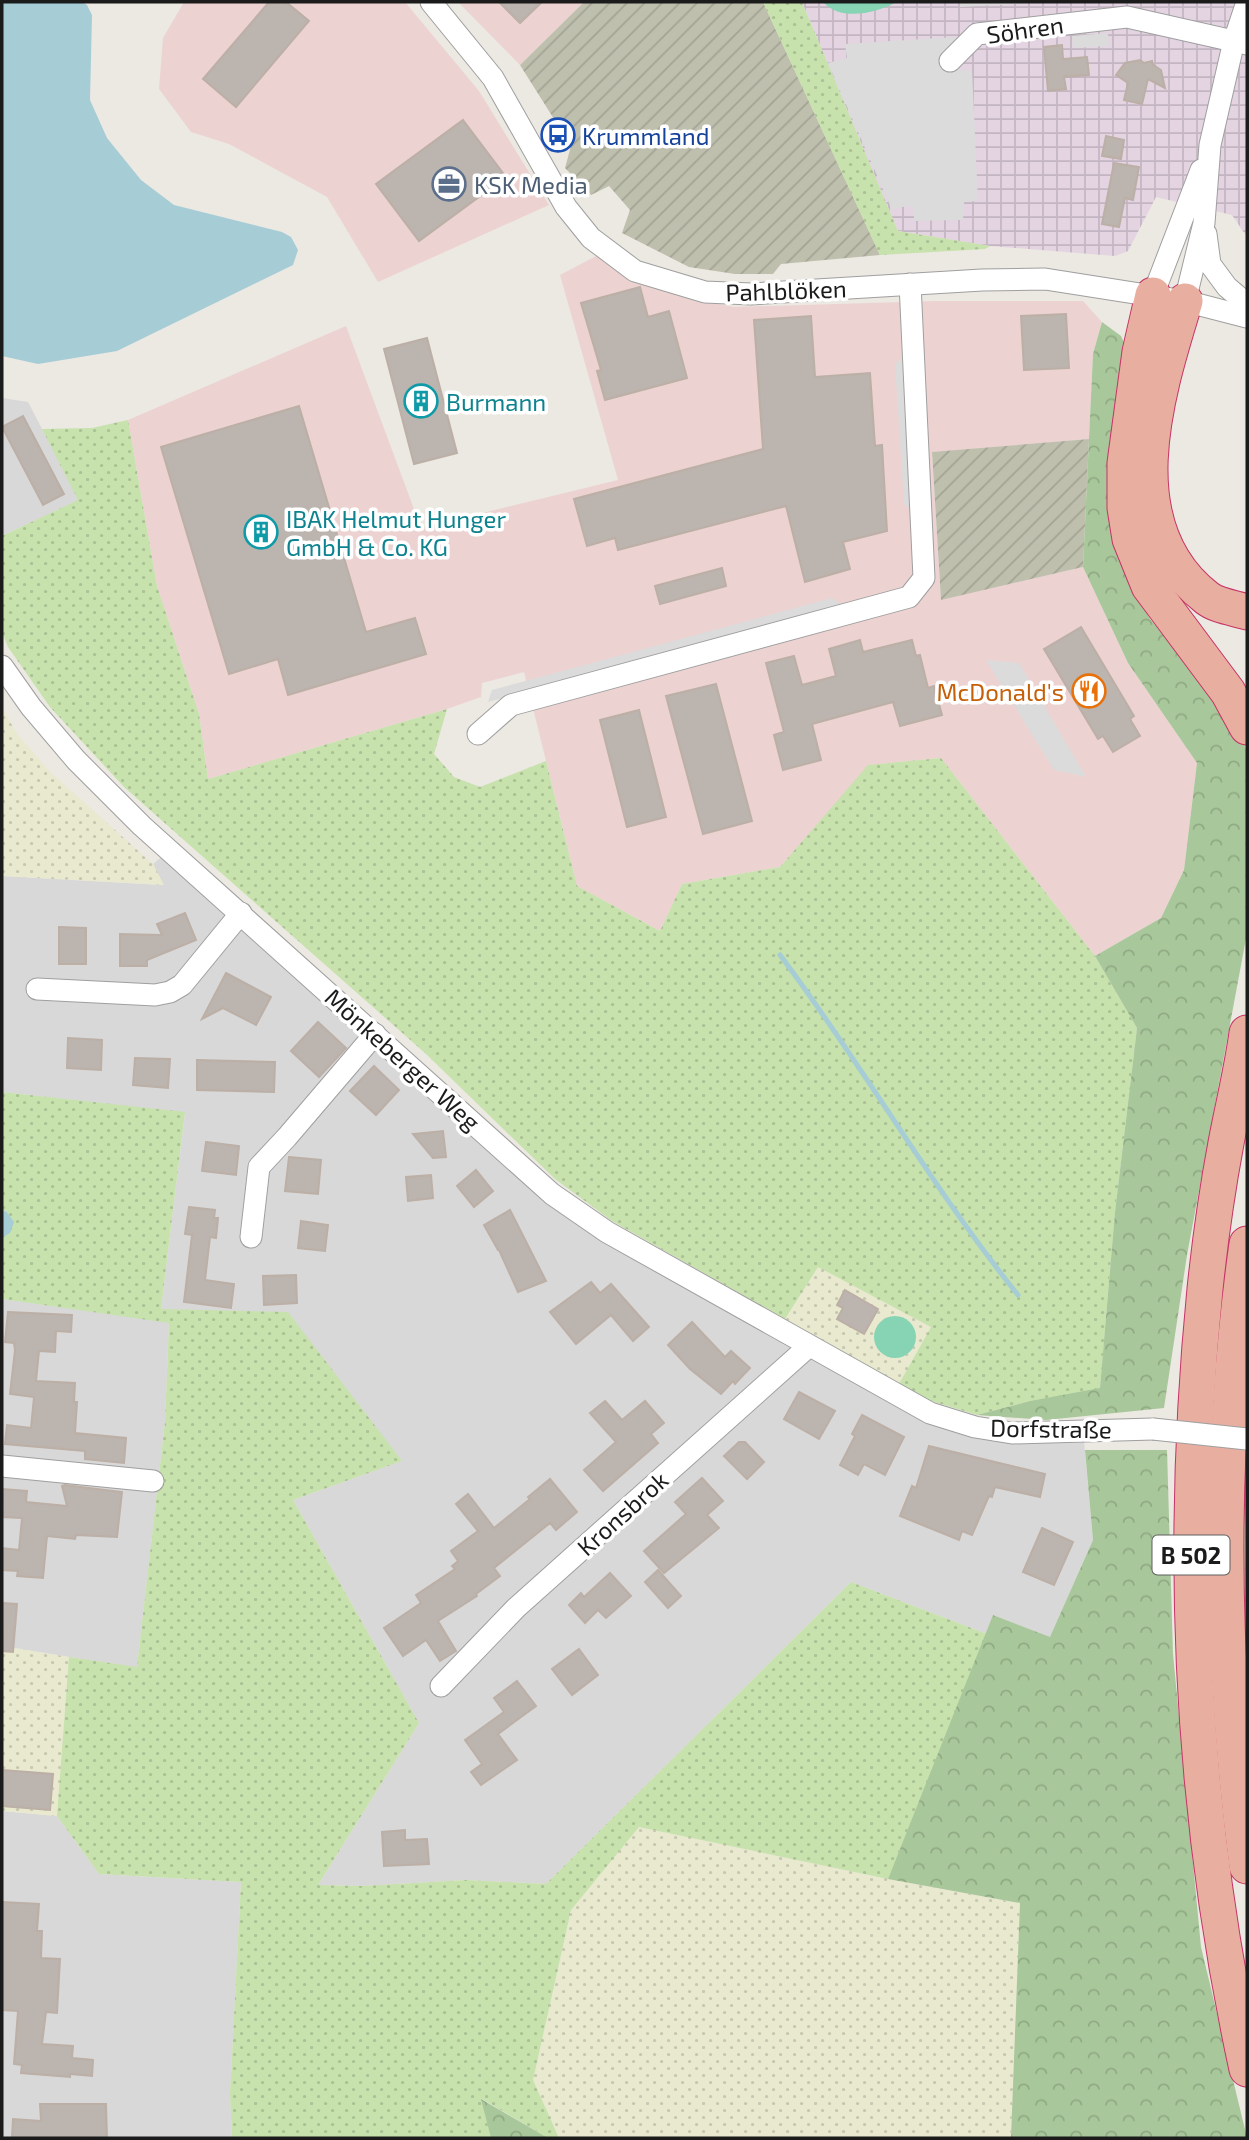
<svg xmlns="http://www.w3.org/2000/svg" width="1249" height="2140" viewBox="0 0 1249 2140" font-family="'Exo 2',sans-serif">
<defs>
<pattern id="industrial-grid" width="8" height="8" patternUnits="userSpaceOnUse" patternTransform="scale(1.75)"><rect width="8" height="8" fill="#e4d4e2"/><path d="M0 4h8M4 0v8" fill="none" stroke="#c3b5c1"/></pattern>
<pattern id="construction-furrows" width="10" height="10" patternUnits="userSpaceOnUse" patternTransform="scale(1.75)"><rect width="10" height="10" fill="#bfbfae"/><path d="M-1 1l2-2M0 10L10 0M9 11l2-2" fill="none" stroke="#a4a495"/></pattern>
<pattern id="farmland-dots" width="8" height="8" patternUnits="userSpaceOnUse" patternTransform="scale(1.75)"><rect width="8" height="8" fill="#e8e9ce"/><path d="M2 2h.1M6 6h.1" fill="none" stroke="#c6c7b0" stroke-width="1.8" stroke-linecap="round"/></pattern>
<pattern id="grass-dots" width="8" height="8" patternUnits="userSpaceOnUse" patternTransform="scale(1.75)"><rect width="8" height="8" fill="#c7e2ac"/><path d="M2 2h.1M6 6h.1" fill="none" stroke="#aac193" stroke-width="1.8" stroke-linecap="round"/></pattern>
<pattern id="forest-crowns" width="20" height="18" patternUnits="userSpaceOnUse" patternTransform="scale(1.75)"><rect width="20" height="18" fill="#a8c79a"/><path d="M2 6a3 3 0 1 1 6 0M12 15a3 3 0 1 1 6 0" fill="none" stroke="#90aa84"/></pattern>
</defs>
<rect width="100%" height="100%" fill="#ece8e2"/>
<!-- residential -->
<g fill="#d9d8d8">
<path d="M2,398l26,4 51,98 -77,36z"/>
<path d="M169,851l383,343 423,233 108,3 10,110 -43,98 -57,-23 -6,19 -136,-52 -305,302 -80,-4 -104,6 -44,-1 101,-162 -126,-223 109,-39 -241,-152 24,-196 -183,-21v-216l161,9 -10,-21z"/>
<path d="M2,1299l167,23 -4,100 -28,246 -135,-22z"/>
<path d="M2,1811l55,5 42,58 142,8 -11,212 2,44h-230z"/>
</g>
<!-- commercial -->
<g fill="#ecd3d2">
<path d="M184,2h221l74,89 70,114 -171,77 -51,-85 -98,-53 -38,-12 -32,-43 4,-51z"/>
<path d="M458,2h126l-64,63z"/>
<path d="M598,255l26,21 64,22 46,9 201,-6h148l19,21 -9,32 -4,85 -157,14 9,146 142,-32 45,96 69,100 -13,107 -23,48 -66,38 -154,-198 -72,7 -89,102 -98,17 -22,47 -83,-45 -53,-214 -42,11 -1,14 -34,12 -239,70 -9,-65 -42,-128 -29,-166 218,-94 75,202 197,-48 -58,-205z"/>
</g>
<!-- industrial -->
<path fill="url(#industrial-grid)" d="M802,2h445v235l-15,-22 -76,-18 -28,54 -13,5 -125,-10 -92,-15z"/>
<!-- construction -->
<g fill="url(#construction-furrows)">
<path d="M584,2h179l117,253 -99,9 -8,10h-38l-46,-7 -67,-34 8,-23 -21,-24 -18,9 -26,-27 6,-22 -51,-81z"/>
<path d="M1089,439l-6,128 -142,33 -9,-148z"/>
</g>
<!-- farmland -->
<g fill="url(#farmland-dots)">
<path d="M2,707l15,27 34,39 102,91 11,21 -162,-9z"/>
<path d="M818,1267l113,60 -32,57 -114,-65z"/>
<path d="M2,1646l67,11 -12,159 -55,-5z"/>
<path d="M639,1827l249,52 132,24 -9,235h-452l-26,-58 38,-170z"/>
</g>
<!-- grass -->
<g fill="url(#grass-dots)">
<path d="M763,2h39l96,229 92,15 -5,3 -105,6z"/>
<path d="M128,420l29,166 42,128 9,65 239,-70 -13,45 20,23 26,10 66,-26 31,125 83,45 22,-47 98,-17 88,-102 73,-7 154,198 42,72 -22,184 -15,177 -70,12 -53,14 -52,-16 -26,-15 32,-57 -113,-60 -33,52 -173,-98 -57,-42 -130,-126 -301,-266 -74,-80 -42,-60 -6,-15v-96l76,-36 -36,-71 50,-1z"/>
<path d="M2,1092l183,20 -24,197 127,3 114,149 -109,39 126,223 -101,162 44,1 104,-6 80,4 305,-302 136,52 -99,245 -249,-52 -68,83 -38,170 26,58h-11l-66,-39 9,39h-259l-2,-44 11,-212 -142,-8 -42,-58 12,-159 68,10 28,-245 4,-99 -167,-24v-63l1,1 4,-26 -5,1z"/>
</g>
<!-- forest -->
<g fill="url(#forest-crowns)">
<path d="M1102,322l19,14 7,15 -18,142 12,74 28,52 71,84 23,39 3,13v178l-60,322 -23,153 -118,12 -69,-5 53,-14 70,-13 15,-176 22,-184 -42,-72 66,-38 23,-48 13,-107 -69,-100 -45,-96 10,-213z"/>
<path d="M1085,1450h82l6,204 28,293 46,191h-236l9,-235 -132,-24 105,-264 57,22 43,-97z"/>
<path d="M1243,1456l4,1v294l-7,-72z"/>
<path d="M481,2099l67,39h-57z"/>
</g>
<!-- pitch -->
<g fill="#87d4b5">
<path d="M823,2h74c-21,11 -56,20 -74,0z"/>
<circle cx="895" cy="1337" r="21"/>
</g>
<!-- parking -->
<g fill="#dbdbdb">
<path d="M960,2h69v1l-69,4z"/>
<path d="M1108,33l1,13 -36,2 -1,-12z"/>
<path d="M956,37l4,33 12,1 6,130 -14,1 -1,18 -49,1v-13l-8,-2 -14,4 -64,-147 19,-5 -2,-14z"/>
<path d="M904,356l9,155 -9,-7 -9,-140z"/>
<path d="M832,598l10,7 -354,97 4,-12z"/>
<path d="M986,660l33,3 67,114 -32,-7z"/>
</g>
<!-- water -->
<g fill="#a6ccd6">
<path d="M2,2h80l5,3 5,10 -2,85 17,38 34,42 33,25 108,27 9,5 7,13 -5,15 -176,86 -79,13 -36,-8z"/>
<path d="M6,1211l8,11 -4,11 -7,4 -1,-25z"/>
</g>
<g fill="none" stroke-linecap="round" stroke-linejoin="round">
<!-- stream -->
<path stroke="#a6ccd6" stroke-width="5" d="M780,955c83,110 151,232 238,340"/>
</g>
<!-- building -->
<g fill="#bcb4af" stroke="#bcafa6" stroke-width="2">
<path d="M269,2h17l23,19 -73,86 -33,-28z"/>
<path d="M499,2h43l-22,21z"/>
<path d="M1062,45l1,14 24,-2 2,18 -25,2 2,12 -18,2 -4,-44z"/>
<path d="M1140,60l4,3 8,-2v3l9,6 4,18 -17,-9 -6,25 -18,-4 4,-17 -12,-8 9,-12z"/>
<path d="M463,120l43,57 -87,64 -43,-57z"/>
<path d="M1106,136l18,4 -3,19 -19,-3z"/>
<path d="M1114,163l25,4 -6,33 -8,-2 -6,29 -17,-3z"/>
<path d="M640,287l8,30 21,-6 18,67 -82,22 -8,-29 4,-1 -20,-67z"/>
<path d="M1066,314l3,54 -45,2 -3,-54z"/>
<path d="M811,316l4,61 55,-4 5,73 7,-1 5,86 -44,11 7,27 -45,13 -19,-76 -168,44 -3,-12 -28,8 -13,-47 189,-50 -9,-129z"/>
<path d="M427,338l30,115 -43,11 -30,-115z"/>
<path d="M299,406l67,226 49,-14 11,36 -138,41 -10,-36 -49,15 -68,-227z"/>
<path d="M23,416l41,78 -21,11 -41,-78z"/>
<path d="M722,568l4,18 -66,18 -5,-18z"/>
<path d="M1081,627l53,89 -4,3 10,17 -27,16 -10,-16 -5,3 -54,-90z"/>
<path d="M860,640l3,12 49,-12 4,16 4,-1 8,33 6,-2 8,29 -42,11 -7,-24 -81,22 9,36 -38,10 -9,-35 10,-3 -18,-69 28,-7 8,29 34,-9 -7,-27z"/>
<path d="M716,684l36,137 -49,13 -37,-138z"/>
<path d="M639,710l27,107 -39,10 -27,-107z"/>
<path d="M185,913l11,27 -49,20v6h-27v-32l42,1 -5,-11z"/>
<path d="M59,927l27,1v36h-27z"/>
<path d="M226,973l45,24 -15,28 -33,-17 -21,11z"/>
<path d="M318,1022l28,26 -27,29 -28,-26z"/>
<path d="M68,1038l34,2 -1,30 -34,-2z"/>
<path d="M135,1058l35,1 -2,29 -35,-3z"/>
<path d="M197,1060l78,2 -1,30 -77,-2z"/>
<path d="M374,1066l25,24 -23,25 -26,-24z"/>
<path d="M443,1131l3,26 -13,1 -20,-24z"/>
<path d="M206,1142l33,4 -3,29 -34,-4z"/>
<path d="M289,1157l32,3 -3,34 -33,-3z"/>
<path d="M476,1170l17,21 -19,16 -17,-21z"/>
<path d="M431,1175l2,23 -25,3 -2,-24z"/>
<path d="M189,1207l26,3 -1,8h4l-2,20 -6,-1 -5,43 29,4 -3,24 -47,-6 8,-67 -7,-1z"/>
<path d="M510,1210l36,71 -28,11 -19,-42h-1l-14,-25z"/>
<path d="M301,1221l27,4 -3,26 -27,-3z"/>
<path d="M296,1275l1,28 -33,2 -1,-29z"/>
<path d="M591,1282l9,11 11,-9 38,43 -16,14 -22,-26 -35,29 -26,-32z"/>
<path d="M845,1290l33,19 -14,25 -27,-15 6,-11 -6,-3z"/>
<path d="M8,1312l64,3 -1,17 -15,-1 -1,21 -16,-1 -3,30 39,2 -1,19h3l-2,31 51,5 -2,25 -39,-4v-8l-80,-7 2,-19 24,3 3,-31 -24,-3 5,-44 -1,-7 -9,-1z"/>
<path d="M692,1322l33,35 6,-6 19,17 -15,16 -2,-3 -12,13 -31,-25 -22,-24z"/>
<path d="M799,1392l36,19 -16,28 -35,-20z"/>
<path d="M605,1401l17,19 23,-19 19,22 -13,11 7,9 -55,48 -19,-21 32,-28 -26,-29z"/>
<path d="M862,1415l42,22 -19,38 -21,-11 -6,11 -18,-10 15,-29 -3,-2z"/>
<path d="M739,1442h6l19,20 -17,17 -23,-23z"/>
<path d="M929,1446l116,28 -5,23 -45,-10 -3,10 -3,-1 -17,39 -10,-4 -3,9 -59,-24 12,-30 4,2z"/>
<path d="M702,1478l21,23 -16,14 12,13 -55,45 -20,-22 42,-37 -11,-12z"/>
<path d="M550,1479l27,33 -21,18 -6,-7 -56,45 6,8 -24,18 1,2 -39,25 18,30 -16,10 -14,-21 -23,16 -19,-28 37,-25 -5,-8 39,-26 -3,-3 6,-5 -7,-10 27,-20 -22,-27 12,-10 26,34 36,-29 -2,-2z"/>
<path d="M65,1485l57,7 -5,45 -41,-2 -1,4 -28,-3 -4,42 -26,-2 1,-5 -16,-1v-22l17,2 3,-32 -20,-1 1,-28 24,2 -1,11 41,4 -5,-20z"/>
<path d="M1042,1528l31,14 -19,43 -31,-13z"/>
<path d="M658,1570l23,26 -13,12 -23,-26z"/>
<path d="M610,1573l21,23 -25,22 -8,-8 -13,13 -16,-18 12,-12 3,4z"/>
<path d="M2,1603l15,1 -4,48 -11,-1z"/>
<path d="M579,1649l19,26 -26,20 -20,-26z"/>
<path d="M517,1681l19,25 -38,28 19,26 -36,25 -10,-13 11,-8 -17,-24 39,-28 -10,-14z"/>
<path d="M2,1770l51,4 -3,36 -48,-4z"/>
<path d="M405,1830v10l22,-1 2,25 -45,2 -2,-34z"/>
<path d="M2,1902l37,2 -2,27h5l-1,27 19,1 -3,54 -11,-1 -4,32 31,2 -1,12 21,2 -1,16 -22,-2v3l-49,-4 1,-8 -8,-1 4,-53 -16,-1z"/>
<path d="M40,2104h66l1,34 -95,-1 1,-18 28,2z"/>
</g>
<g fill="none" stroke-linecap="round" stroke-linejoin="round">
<defs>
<g id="minor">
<path d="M431,2l62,76 73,129 25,31 44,33 70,21 46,2 231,-14 63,-1 140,22 62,16"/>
<path d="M950,61l27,-27 150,-17 120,27"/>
<path d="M1206,234l4,30 17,23 20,17"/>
<path d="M1153,295l48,-125"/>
<path d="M1185,301l19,-78 6,-78 24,-104 13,-39"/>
<path d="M2,666l29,41 45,53 66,66 410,368 55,38 323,181 45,14 37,6 141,-4"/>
<path d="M478,734l33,-29 398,-108 15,-19 -14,-294"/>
<path d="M37,989l118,6 15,-3 12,-7 59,-72"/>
<path d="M251,1237l8,-70 28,-30 88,-103"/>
<path d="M2,1466l151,15"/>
<path d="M441,1686l75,-78 292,-261"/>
</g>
<g id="trunk">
<path d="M1153,295l-13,57 -15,111v45l5,31 19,47 79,106 19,35"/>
<path d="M1185,301c-29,94 -71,225 22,297 10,8 28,10 40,14"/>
<path d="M1247,1033c-5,37 -14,73 -21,110 -9,48 -16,98 -21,146 -26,262 -14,524 42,780"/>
<path d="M1247,1244c-29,206 -27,416 0,622"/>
</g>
</defs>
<!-- minor casing -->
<use href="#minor" stroke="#9f9f9f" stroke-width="23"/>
<!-- trunk casing -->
<use href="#trunk" stroke="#c53467" stroke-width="37"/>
<!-- minor -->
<use href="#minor" stroke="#fff" stroke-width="21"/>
<!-- trunk -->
<use href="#trunk" stroke="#e8afa0" stroke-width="35"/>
<defs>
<path id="minor-bridge" d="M1153,1429l94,10"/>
</defs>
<!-- minor-bridge casing -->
<use href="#minor-bridge" stroke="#9f9f9f" stroke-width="23" stroke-linecap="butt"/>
<!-- minor-bridge -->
<use href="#minor-bridge" stroke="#fff" stroke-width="21"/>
</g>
<!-- icons -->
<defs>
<symbol id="bus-ring" viewBox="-11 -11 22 22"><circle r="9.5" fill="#fff" stroke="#1a4fb4" stroke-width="1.5"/><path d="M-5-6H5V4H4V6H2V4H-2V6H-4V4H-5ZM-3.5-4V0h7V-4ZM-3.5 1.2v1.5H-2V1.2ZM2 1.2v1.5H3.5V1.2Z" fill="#1a4fb4"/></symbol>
<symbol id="office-ring" viewBox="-11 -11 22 22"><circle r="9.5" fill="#fff" stroke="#5c6f8a" stroke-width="1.5"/><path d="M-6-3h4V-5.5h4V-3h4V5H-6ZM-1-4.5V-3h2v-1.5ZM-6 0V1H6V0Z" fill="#5c6f8a"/></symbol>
<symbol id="building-ring" viewBox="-11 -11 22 22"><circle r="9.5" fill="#fff" stroke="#0f9aa8" stroke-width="1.5"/><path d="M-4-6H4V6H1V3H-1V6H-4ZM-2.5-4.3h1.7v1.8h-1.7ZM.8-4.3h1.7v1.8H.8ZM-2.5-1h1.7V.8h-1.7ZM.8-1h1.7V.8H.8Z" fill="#0f9aa8"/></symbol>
<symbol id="restaurant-ring" viewBox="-11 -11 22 22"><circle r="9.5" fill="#fff" stroke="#e8710a" stroke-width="1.5"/><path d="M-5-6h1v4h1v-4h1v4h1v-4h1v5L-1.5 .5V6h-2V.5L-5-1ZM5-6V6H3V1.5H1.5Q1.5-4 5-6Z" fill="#e8710a"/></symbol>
</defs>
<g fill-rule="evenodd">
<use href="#bus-ring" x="539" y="116" width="38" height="38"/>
<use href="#office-ring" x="430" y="165" width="38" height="38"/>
<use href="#building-ring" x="402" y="382" width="38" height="38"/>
<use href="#building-ring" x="242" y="513" width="38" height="38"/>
<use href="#restaurant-ring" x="1070" y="672" width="38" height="38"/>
</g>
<g text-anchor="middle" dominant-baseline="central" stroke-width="7" stroke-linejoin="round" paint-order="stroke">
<!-- shield labels -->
<rect fill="#fff" stroke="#5f5f5f" stroke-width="2" x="1152.5" y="1535.5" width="77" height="39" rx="5"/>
<g font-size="23" font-weight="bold" fill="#1b1b1b">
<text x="1191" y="1555">B 502</text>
</g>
<!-- street labels -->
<g font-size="24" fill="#1b1b1b" stroke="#fff">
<text transform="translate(1025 29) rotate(-8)">Söhren</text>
<text transform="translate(786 290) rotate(-2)">Pahlblöken</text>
<text transform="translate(403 1059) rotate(42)">Mönkeberger Weg</text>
<text transform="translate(1051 1428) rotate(1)">Dorfstraße</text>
<text transform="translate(622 1513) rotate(-42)">Kronsbrok</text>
</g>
<!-- transit labels -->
<g font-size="24" fill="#164399" stroke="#fff" text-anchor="start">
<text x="582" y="135">Krummland</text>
</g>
<!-- service labels -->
<g font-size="24" fill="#4e5e75" stroke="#fff" text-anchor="start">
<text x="474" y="184">KSK Media</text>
</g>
<!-- culture labels -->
<g font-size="24" fill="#0d838f" stroke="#fff" text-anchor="start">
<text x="446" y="401">Burmann</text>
<text x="286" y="518">IBAK Helmut Hunger<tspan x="286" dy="28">GmbH &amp; Co. KG</tspan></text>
</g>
<!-- food labels -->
<g font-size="24" fill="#c56008" stroke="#fff" text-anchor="end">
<text x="1064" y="691">McDonald's</text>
</g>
</g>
<!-- border -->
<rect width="1249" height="2140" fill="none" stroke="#1b1b1b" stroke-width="7"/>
</svg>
